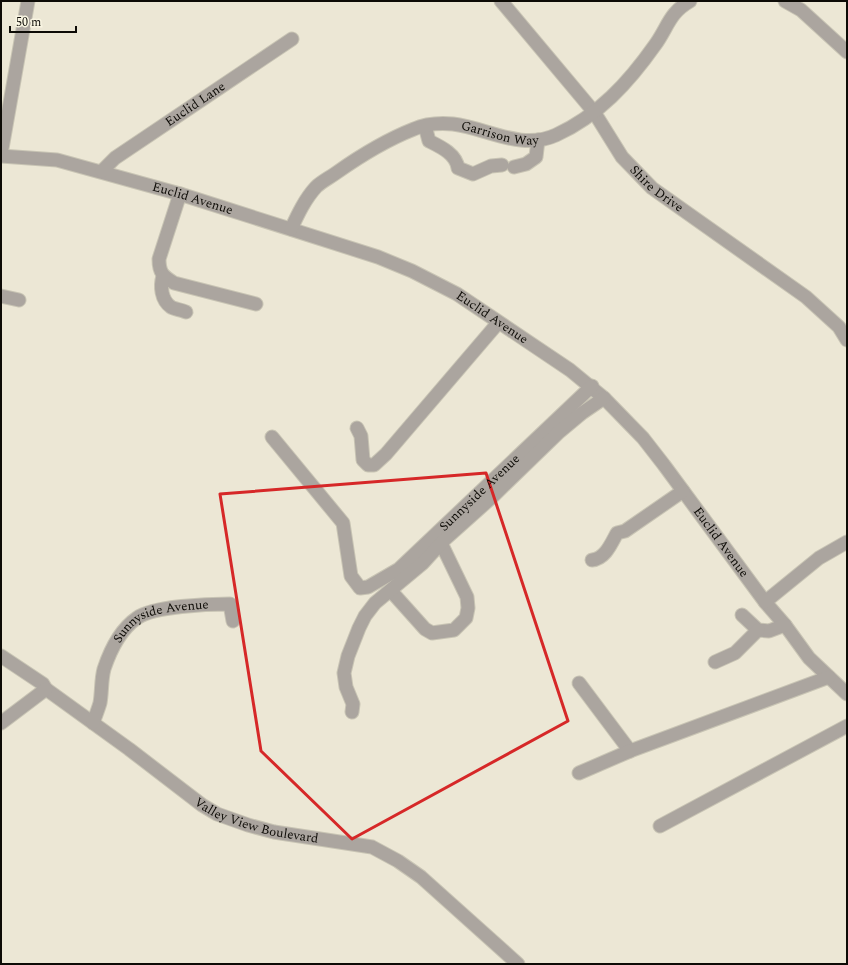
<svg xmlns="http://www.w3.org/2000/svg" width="848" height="965" viewBox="0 0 848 965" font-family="Spectral,serif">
<rect width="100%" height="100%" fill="#ece7d5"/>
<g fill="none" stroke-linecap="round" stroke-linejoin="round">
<defs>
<g id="minor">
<path id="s1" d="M501,1l93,111 28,45 30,31 154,109 33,30 8,13"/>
<path d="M785,1l16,9 46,42"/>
<path d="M425,126l4,15c12,6 27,13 29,27l15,6 18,-8 11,-1"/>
<path d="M1,154l27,-153"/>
<path id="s2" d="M1,156l56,4 123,34 198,63 34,14 45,23 113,76 34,28 39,40 21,27 101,137 20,23 24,33 38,36"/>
<path d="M514,167l12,-3 10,-7 2,-17"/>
<path id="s3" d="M102,171l13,-13 177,-119"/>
<path d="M180,194l-21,65c0,14 4,17 15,24l82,21"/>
<path id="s4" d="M291,229c7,-15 14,-30 25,-42 5,-5 13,-9 20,-14 24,-17 50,-33 78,-44 11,-5 27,-6 39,-5 34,4 68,27 103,11 42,-19 73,-53 99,-90 13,-18 14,-32 35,-44"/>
<path d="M163,276c-3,10 -2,24 8,31 3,2 11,3 15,5"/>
<path d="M1,296l18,4"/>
<path d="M357,428l4,8 2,24 5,5h6l12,-11 112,-131"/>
<path id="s5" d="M272,437l71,86 8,53 9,12 8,-1 31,-18 193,-183"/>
<path d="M592,560c13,-1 19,-16 25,-27l8,-2 58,-40"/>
<path d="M391,591l34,38 7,4 22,-3 12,-12 2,-10 -1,-11 -26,-54"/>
<path d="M765,602l54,-44 28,-16"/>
<path d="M742,615l16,15 11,1 16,-6"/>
<path id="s6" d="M1,656l42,28 3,5 83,60 73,56 15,9 31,11 26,7 98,15 26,14 23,16 97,87"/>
<path d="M715,662l20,-9 23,-23"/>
<path d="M579,683l51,68"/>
<path d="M352,712l1,-8 -7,-17 -2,-14 4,-17 11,-28 6,-12 10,-13 48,-40 20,-22 48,-43 67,-65 24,-20 22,-15"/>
<path d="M1,723l45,-34"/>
<path id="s7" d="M93,723c2,-6 5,-13 7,-20 2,-11 1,-23 4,-34 6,-18 17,-40 33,-51 16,-12 72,-14 93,-14l3,17"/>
<path d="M579,773l51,-22 199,-74"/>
<path d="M660,826l187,-100"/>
</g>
</defs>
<!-- minor casing -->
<use href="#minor" stroke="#c8c4b4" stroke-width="15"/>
<!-- minor -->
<use href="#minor" stroke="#aba59f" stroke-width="13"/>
</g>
<!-- marked area -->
<path fill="none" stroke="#d62828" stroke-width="3" stroke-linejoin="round" d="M486,473l82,248 -216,118 -91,-88 -41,-257z"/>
<g text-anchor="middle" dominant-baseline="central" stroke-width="4" stroke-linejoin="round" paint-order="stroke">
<!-- street labels -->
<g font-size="13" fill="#0d0b06" stroke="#f9f5e2">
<text stroke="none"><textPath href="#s3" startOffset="115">Euclid Lane</textPath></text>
<text stroke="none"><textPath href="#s4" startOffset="251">Garrison Way</textPath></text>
<text stroke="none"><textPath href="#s1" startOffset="245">Shire Drive</textPath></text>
<text stroke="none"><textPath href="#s2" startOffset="197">Euclid Avenue</textPath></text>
<text stroke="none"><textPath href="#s2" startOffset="521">Euclid Avenue</textPath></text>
<text stroke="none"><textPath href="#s5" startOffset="335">Sunnyside Avenue</textPath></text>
<text stroke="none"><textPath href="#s2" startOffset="845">Euclid Avenue</textPath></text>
<text stroke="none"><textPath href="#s7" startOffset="138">Sunnyside Avenue</textPath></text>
<text stroke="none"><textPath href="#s6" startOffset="308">Valley View Boulevard</textPath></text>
</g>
</g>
<!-- border -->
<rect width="848" height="965" fill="none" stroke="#0d0b06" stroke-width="4"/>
<!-- scale -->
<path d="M10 26v6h66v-6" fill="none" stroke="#0d0b06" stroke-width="2"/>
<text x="16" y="26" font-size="12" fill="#0d0b06" stroke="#f9f5e2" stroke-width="3" paint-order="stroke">50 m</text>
</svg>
